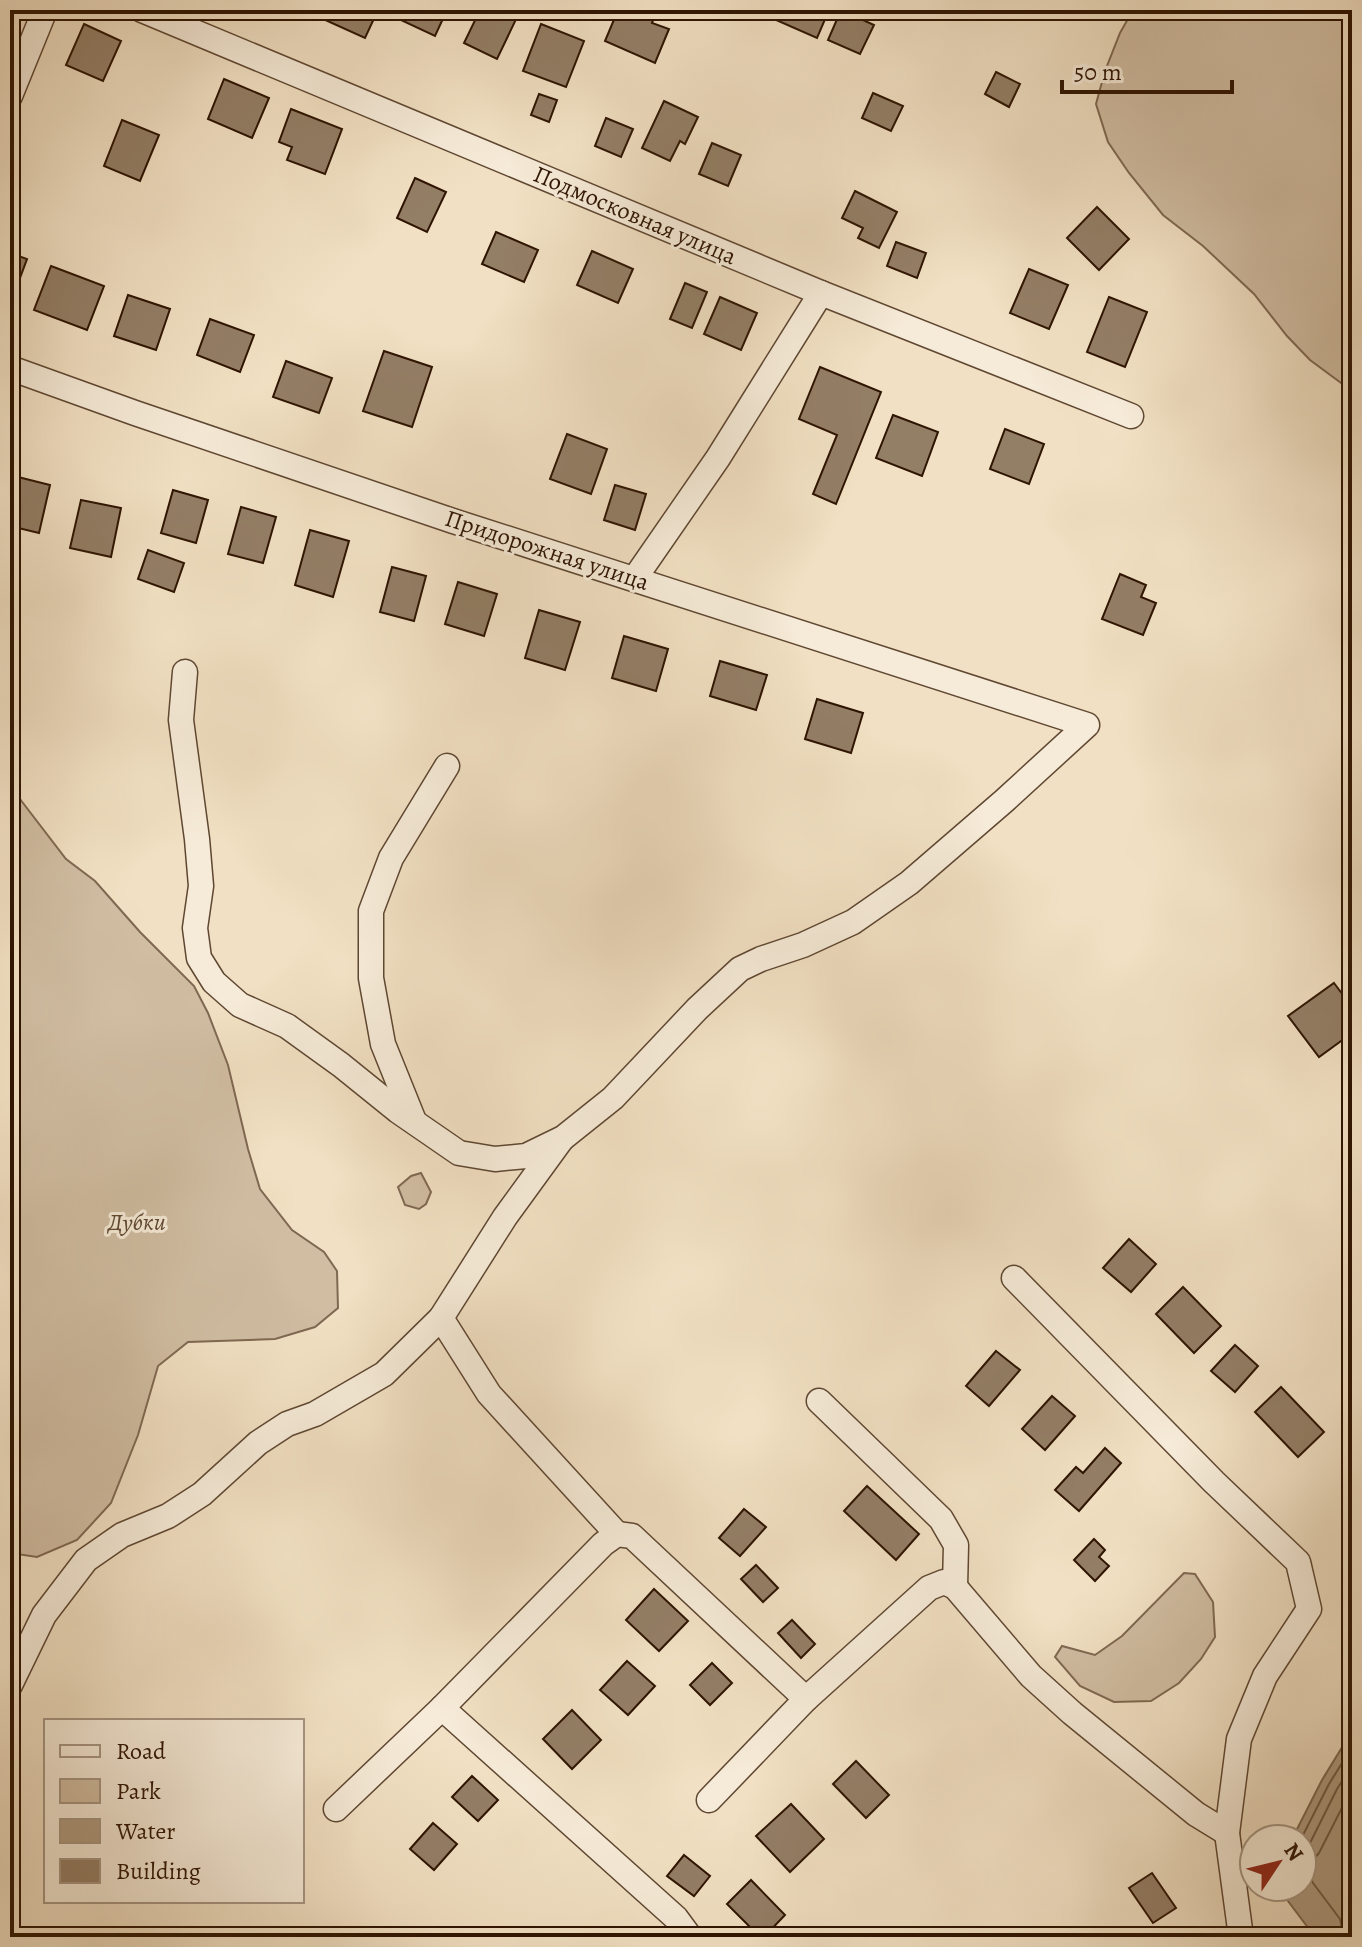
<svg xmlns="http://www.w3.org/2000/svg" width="1362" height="1947" viewBox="0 0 1362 1947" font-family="Alegreya,serif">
<rect width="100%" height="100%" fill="#f1e0c3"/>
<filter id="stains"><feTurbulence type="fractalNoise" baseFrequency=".0025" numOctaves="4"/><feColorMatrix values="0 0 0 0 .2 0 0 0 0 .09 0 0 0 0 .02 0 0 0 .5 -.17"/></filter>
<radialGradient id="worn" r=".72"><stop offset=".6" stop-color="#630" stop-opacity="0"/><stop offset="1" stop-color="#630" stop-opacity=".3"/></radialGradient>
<!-- green -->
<g fill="#d0bda2" stroke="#7f6852" stroke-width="2">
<path d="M1133,10h219v381l-42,-31 -23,-24 -33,-42 -51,-48 -40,-31 -34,-42 -21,-31 -12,-38 9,-33 15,-38z"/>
<path d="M10,786l56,73 29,22 45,51 54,54 14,27 20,52 20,84 12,40 32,41 32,22 13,19 1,37 -23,19 -40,12 -87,3 -30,24 -20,69 -27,68 -34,37 -40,17 -27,-4z"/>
<path d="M421,1173l10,19 -5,12 -7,5 -14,-4 -7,-18 13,-11z"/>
<path d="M1184,1573l11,1 18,28 2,35 -14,22 -22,24 -28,18 -37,1 -34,-16 -25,-29 7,-11 33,9 27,-19z"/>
</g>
<!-- water -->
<path fill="#af9b81" stroke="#7b654e" stroke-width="2" d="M1352,1731v206h-32l-8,-4 -30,-40 1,-6h19v-48h-10l30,-59z"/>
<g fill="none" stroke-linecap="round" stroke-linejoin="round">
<!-- shore -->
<g stroke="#6e5842" stroke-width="2">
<path d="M1301,1839l28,-55 23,-37"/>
<path d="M1302,1854l6,-7 29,-58 15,-23"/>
<path d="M1344,1937l-4,-18 -27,-36 -7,-15 13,-15 33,-65"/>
</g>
</g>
<!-- building -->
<g fill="#937e66" stroke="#2e1402" stroke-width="2">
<path d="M327,10h51l-13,28 -42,-19z"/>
<path d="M389,10h58l-12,26 -47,-22z"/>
<path d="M480,10h33l6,3 -22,46 -33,-16z"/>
<path d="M618,10h31l7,3 -4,10 17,6 -14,34 -50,-22z"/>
<path d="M770,10h59l-12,28 -50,-22z"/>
<path d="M841,10l33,15 -14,29 -32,-14z"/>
<path d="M84,24l37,17 -18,40 -37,-16z"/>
<path d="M541,24l43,17 -18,46 -43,-16z"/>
<path d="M996,72l24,12 -11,23 -24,-13z"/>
<path d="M224,79l45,19 -17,40 -44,-19z"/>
<path d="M873,93l30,13 -12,25 -29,-13z"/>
<path d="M539,94l18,6 -8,22 -18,-7z"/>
<path d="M664,101l34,16 -13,27 -5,-3 -10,20 -28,-13z"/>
<path d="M291,109l51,20 -17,45 -38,-14 5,-13 -13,-5z"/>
<path d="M606,118l27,11 -12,28 -26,-11z"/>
<path d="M122,120l37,15 -19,46 -36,-15z"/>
<path d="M712,143l29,12 -13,31 -29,-12z"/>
<path d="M415,178l31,14 -19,40 -30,-14z"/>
<path d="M855,191l42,21 -18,36 -21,-10 5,-10 -21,-10z"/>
<path d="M1097,207l32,32 -30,31 -32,-32z"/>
<path d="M496,232l42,18 -14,32 -42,-18z"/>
<path d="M896,242l30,11 -9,25 -30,-12z"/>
<path d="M592,251l41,18 -15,34 -41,-18z"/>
<path d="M10,253l17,6 -17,46z"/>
<path d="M51,266l53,20 -17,44 -53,-20z"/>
<path d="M1029,269l39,16 -19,44 -39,-16z"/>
<path d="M685,283l22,9 -15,36 -22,-9z"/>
<path d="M128,295l42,14 -14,41 -42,-14z"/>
<path d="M720,297l37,16 -16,37 -37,-16z"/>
<path d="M1109,297l38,15 -22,55 -38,-15z"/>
<path d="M210,319l44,16 -14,37 -43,-17z"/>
<path d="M384,351l48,16 -20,60 -49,-16z"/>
<path d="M286,361l46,17 -13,35 -46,-16z"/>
<path d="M820,367l61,25 -45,112 -23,-10 24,-59 -38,-16z"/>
<path d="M893,415l45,17 -16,44 -46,-18z"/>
<path d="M1005,429l39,15 -15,40 -39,-15z"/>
<path d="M567,434l40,15 -16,45 -41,-15z"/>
<path d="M14,476l36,9 -11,48 -29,-7v-35z"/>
<path d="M615,485l31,9 -11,36 -31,-10z"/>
<path d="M173,490l35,10 -12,43 -35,-10z"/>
<path d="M81,500l40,8 -10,49 -41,-9z"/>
<path d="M241,507l35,10 -13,46 -35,-9z"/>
<path d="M310,530l39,11 -16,56 -38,-12z"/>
<path d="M148,550l36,13 -10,29 -36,-13z"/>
<path d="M392,567l34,9 -12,45 -34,-9z"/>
<path d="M1120,574l26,11 -5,12 15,6 -13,32 -41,-16z"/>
<path d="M458,582l39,12 -13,42 -39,-12z"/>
<path d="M539,610l41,12 -15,48 -40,-12z"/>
<path d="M624,636l44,13 -12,42 -44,-13z"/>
<path d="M720,661l47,14 -11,35 -46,-14z"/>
<path d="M817,699l46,14 -12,40 -46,-14z"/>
<path d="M1334,983l18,24v26l-33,24 -31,-41z"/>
<path d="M1129,1239l27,25 -25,28 -28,-24z"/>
<path d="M1183,1287l38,39 -27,27 -38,-39z"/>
<path d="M1235,1345l23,21 -23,26 -24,-21z"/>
<path d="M996,1351l24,19 -31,36 -23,-20z"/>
<path d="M1281,1387l43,45 -26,25 -43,-45z"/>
<path d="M1052,1396l23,20 -30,34 -23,-21z"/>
<path d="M1105,1448l16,15 -42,48 -24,-21 21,-23 7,6z"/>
<path d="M867,1486l52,48 -23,26 -52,-49z"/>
<path d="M744,1509l22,18 -26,29 -21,-18z"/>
<path d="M1094,1539l11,11 -6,7 10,9 -14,15 -21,-21z"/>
<path d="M756,1565l22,23 -15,14 -22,-23z"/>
<path d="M654,1589l34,32 -29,30 -33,-31z"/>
<path d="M792,1620l23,24 -14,14 -23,-25z"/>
<path d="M627,1661l28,25 -27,29 -28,-25z"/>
<path d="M712,1663l20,20 -22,22 -20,-20z"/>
<path d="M572,1710l29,30 -29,29 -29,-30z"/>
<path d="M856,1761l33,34 -23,23 -33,-34z"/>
<path d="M472,1776l26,24 -20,21 -26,-24z"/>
<path d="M791,1804l33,35 -34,33 -34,-36z"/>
<path d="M433,1823l24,21 -23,26 -24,-21z"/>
<path d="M684,1855l26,21 -16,20 -27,-20z"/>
<path d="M1152,1873l24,35 -23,15 -24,-35z"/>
<path d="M751,1880l34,35 -21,22h-4l-33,-33z"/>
</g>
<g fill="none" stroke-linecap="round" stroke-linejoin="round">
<defs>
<g id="minor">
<path d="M142,10l679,283 310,123"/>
<path d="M10,96l35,-86"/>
<path d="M10,368l125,45 318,108 634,204 -83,76 -95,82 -56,39 -50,23 -42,14 -21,10 -43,40 -84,89 -50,40 -37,18 -31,3 -36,-6 -61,-42 -57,-46 -54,-39 -47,-21 -26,-23 -15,-24 -4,-30 6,-42 -4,-47 -16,-119 4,-48"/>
<path d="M635,578l83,-120 103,-165"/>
<path d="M414,1121l-31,-77 -12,-66v-67l20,-53 56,-92"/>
<path d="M1014,1278l200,204 84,80 11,47 -44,67 -26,63 -12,94 14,104"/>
<path d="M441,1318l48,76 128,140"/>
<path d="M819,1401l122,118 15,26 -1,42"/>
<path d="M10,1685l34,-70 42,-55 36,-25 46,-19 34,-22 56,-51 29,-19 28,-10 69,-40 57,-56 64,-101 56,-77"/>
<path d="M442,1708l234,210 14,19"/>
<path d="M709,1800l97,-101 123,-111 15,-6 11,5 76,89 41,37 124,101 31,19"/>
<path d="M336,1809l106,-101 161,-164 14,-10 15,2 174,163"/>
</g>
</defs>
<!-- minor casing -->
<use href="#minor" stroke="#5f4732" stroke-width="27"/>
<!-- minor -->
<use href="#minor" stroke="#f6ebd8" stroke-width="24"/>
</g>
<g text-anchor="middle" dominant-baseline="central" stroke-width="6" stroke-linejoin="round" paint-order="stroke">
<!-- street labels -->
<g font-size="24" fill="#2e1402" stroke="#f6ebd8">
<text transform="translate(635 215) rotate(23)">Подмосковная улица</text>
<text transform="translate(547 550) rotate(18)">Придорожная улица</text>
</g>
<!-- park labels -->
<g font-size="24" font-style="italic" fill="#5f4732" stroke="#f6ebd8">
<text x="137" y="1222">Дубки</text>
</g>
</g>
<!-- margin -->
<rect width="1362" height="1947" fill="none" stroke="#f1e0c3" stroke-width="40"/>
<rect x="12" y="12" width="1338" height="1923" fill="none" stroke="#2e1402" stroke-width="4"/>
<rect x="20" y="20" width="1322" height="1907" fill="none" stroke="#2e1402" stroke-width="2"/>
<!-- legend -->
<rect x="44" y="1719" width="260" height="184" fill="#f6ebd8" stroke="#a69582" stroke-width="2"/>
<rect x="60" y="1745" width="40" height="12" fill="#f6ebd8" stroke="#a69582" stroke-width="2"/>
<text x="116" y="1759" font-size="24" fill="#2e1402">Road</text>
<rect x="60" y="1779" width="40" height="24" fill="#d0bda2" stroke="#a69582" stroke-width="2"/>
<text x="116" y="1799" font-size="24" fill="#2e1402">Park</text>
<rect x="60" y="1819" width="40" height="24" fill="#af9b81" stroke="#a69582" stroke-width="2"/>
<text x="116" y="1839" font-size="24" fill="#2e1402">Water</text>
<rect x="60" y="1859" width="40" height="24" fill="#937e66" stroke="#a69582" stroke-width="2"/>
<text x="116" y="1879" font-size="24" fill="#2e1402">Building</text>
<!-- north arrow -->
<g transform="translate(1278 1863) rotate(55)"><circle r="38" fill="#f6ebd8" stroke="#a69582" stroke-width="2"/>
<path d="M0-6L14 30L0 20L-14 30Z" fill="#8f2418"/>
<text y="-12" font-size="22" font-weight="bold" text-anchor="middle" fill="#2e1402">N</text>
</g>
<!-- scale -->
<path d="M1062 80v12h170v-12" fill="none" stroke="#2e1402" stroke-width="4"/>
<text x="1074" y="80" font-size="24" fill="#2e1402" stroke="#f6ebd8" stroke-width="6" paint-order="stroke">50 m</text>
<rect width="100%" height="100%" filter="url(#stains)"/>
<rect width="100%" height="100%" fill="url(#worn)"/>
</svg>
